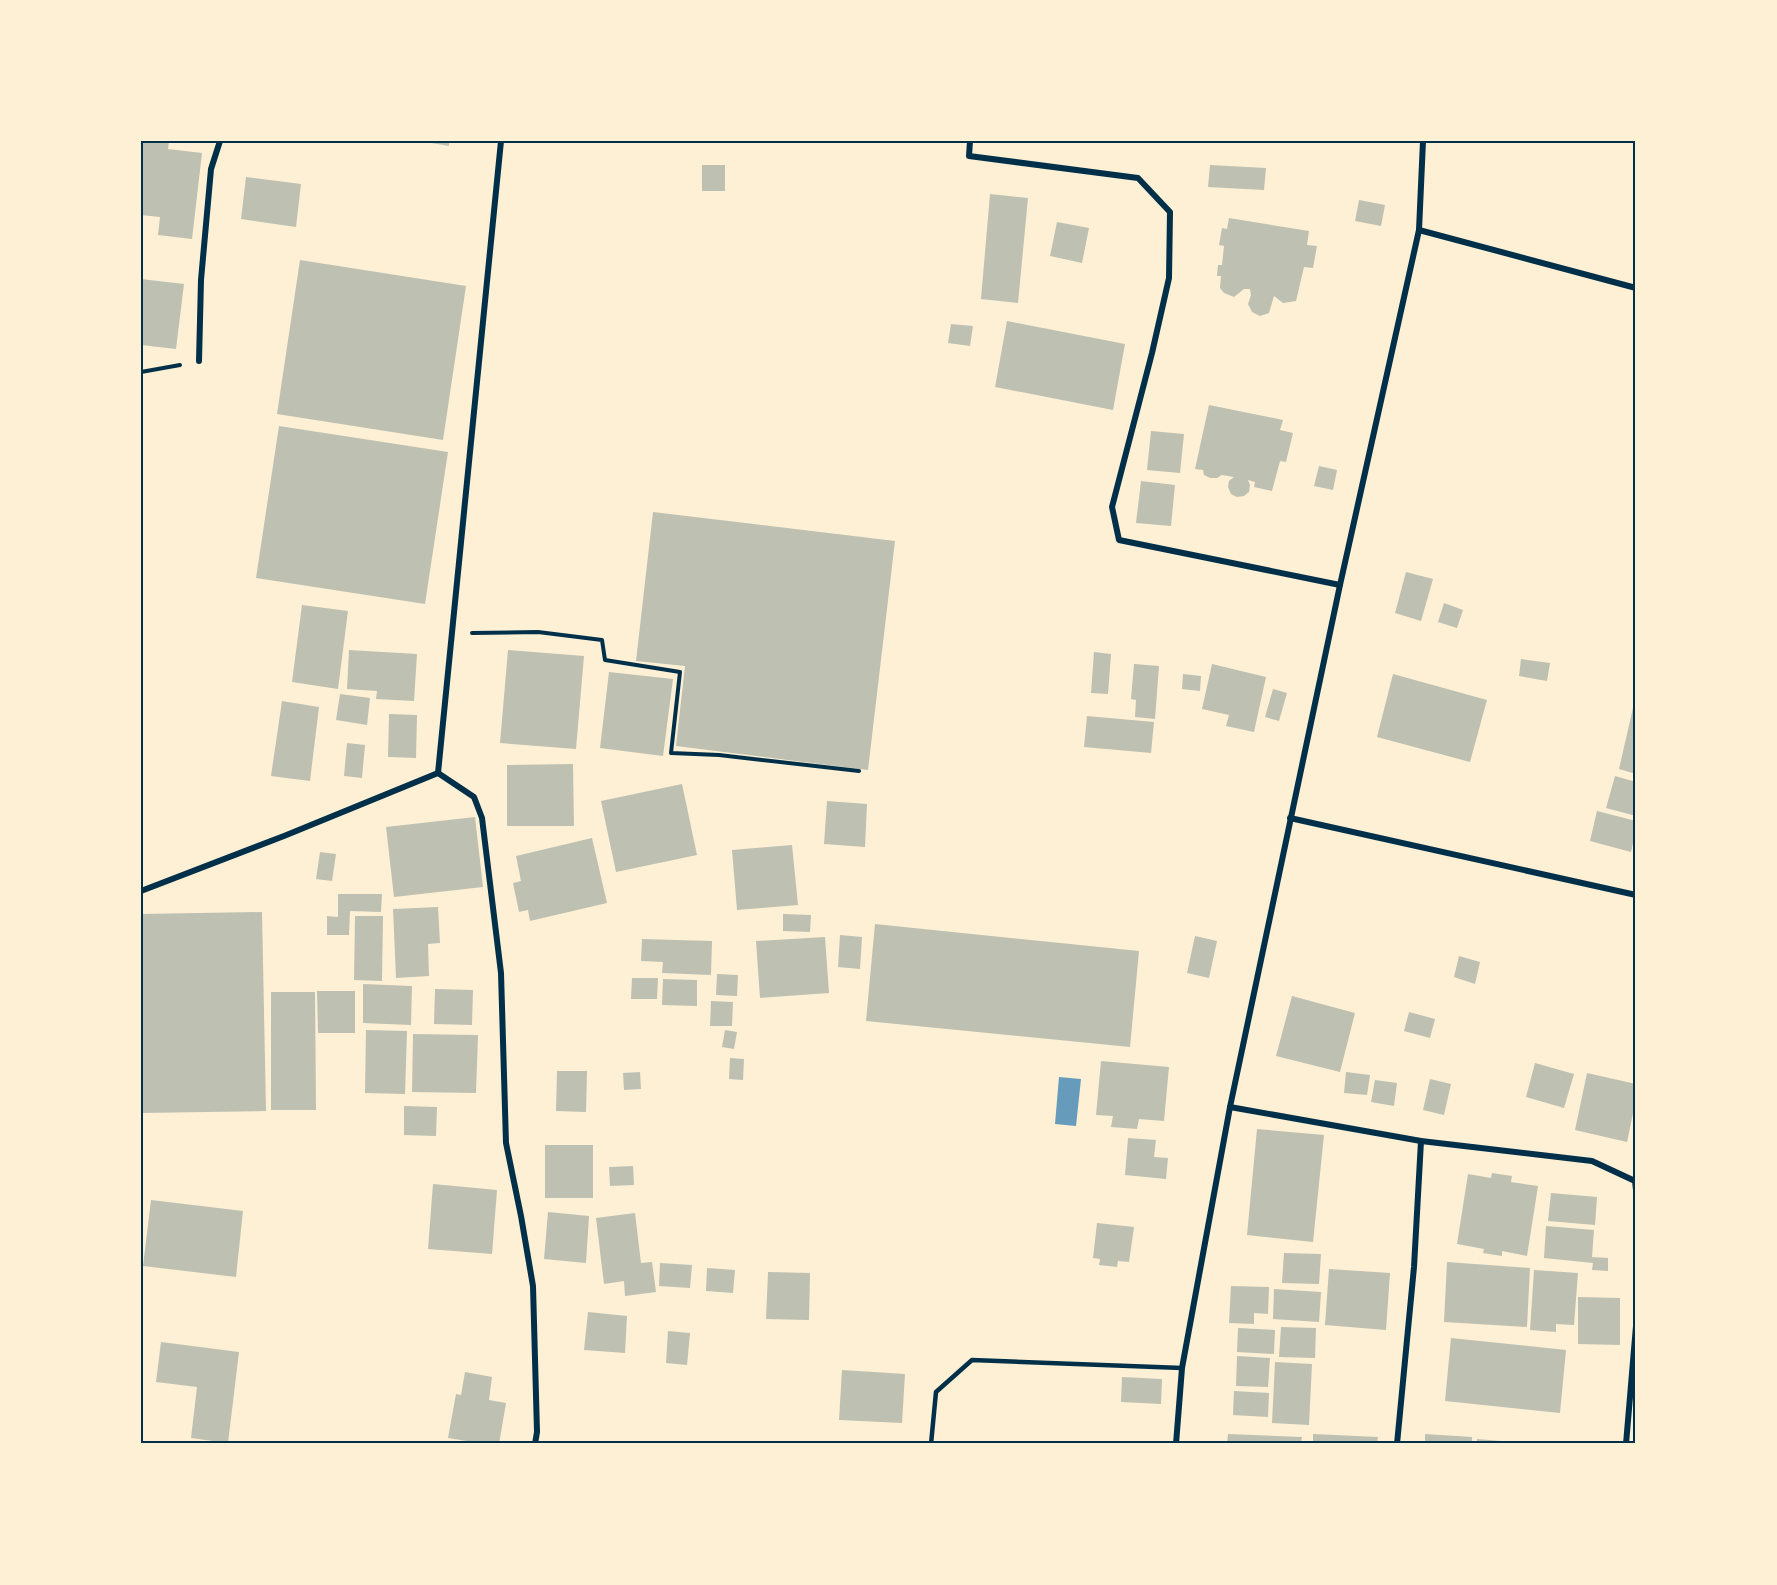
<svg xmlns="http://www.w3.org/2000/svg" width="1777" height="1585" viewBox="0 0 1777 1585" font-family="'Fira Sans',sans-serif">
<rect width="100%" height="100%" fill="#fdf0d5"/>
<!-- water -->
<path fill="#669bbc" d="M1059,1077l22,2 -5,47 -21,-2z"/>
<!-- building -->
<g fill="#bec0b2">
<path d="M141,141h28l-1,8 34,4 -10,86 -34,-4 2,-18 -19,-2z"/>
<path d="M420,141h29v5z"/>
<rect x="702" y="165" width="23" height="26"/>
<path d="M1210,165l56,3 -2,22 -56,-3z"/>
<path d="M246,177l55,7 -5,43 -55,-8z"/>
<path d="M990,194l38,4 -10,105 -37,-4z"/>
<path d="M1359,200l26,5 -4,21 -26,-5z"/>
<path d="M1229,218l80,13 -2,14 10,1 -4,22 -9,-1 -8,34 -13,2 -9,-7 -5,17 -9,3 -8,-4 -4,-8 3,-9 -1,-6h-6l-10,8 -10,-4 -4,-5 1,-12h-4l1,-11h4l2,-19 -5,-1 3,-17 5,1z"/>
<path d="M1057,222l32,6 -7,35 -32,-7z"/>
<path d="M300,260l166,26 -23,154 -166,-26z"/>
<path d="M141,279l43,5 -8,65 -35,-4z"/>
<path d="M1007,321l118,23 -12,66 -118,-23z"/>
<path d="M951,324l22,2 -3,20 -22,-3z"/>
<path d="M1209,405l74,15 -3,10 13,3 -7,29 -6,-1 -8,30 -18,-4 1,-5 -7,-2 2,5 -1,7 -5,4 -7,1 -6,-3 -3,-7 1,-6 5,-4 -12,-2 -5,3h-7l-6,-3 -1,-5 -8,-1z"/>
<path d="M279,426l169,26 -23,152 -169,-26z"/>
<path d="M1151,431l33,3 -4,39 -33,-3z"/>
<path d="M1319,466l18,4 -4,20 -19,-4z"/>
<path d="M1141,481l34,4 -4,41 -35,-3z"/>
<path d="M653,512l242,29 -27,229 -192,-24 9,-80 -49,-5z"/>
<path d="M1406,572l27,7 -12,42 -26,-8z"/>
<path d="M1444,603l19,7 -6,18 -19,-6z"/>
<path d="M302,605l46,6 -10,78 -46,-7z"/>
<path d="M349,650l68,4 -3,47 -38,-2 1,-8 -30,-2z"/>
<path d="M508,650l76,6 -8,93 -76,-6z"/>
<path d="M1094,652l17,2 -3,40 -17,-1z"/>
<path d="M1521,659l29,4 -3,18 -28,-5z"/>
<path d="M1134,664l25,2 -4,53 -20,-2 1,-17 -5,-1z"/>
<path d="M1212,664l54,13 -12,55 -28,-6 3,-11 -27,-6z"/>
<path d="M609,672l64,7 -10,77 -63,-8z"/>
<path d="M1183,674l18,2 -1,15 -18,-2z"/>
<path d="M1393,674l94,26 -17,62 -93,-25z"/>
<path d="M1273,689l14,4 -8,28 -14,-4z"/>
<path d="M340,694l30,4 -3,27 -31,-5z"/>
<path d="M1635,699h1v75l-17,-5z"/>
<path d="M282,701l37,6 -9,74 -39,-5z"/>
<path d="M389,714l28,1 -1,43 -28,-1z"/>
<path d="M1087,716l67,6 -3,31 -67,-6z"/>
<path d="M347,743l18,2 -3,33 -18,-2z"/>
<path d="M573,764l1,62h-67v-61z"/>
<path d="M1615,776l21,6v34l-30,-8z"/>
<path d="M682,784l15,71 -81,17 -15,-71z"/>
<path d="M827,801l40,3 -2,43 -41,-3z"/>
<path d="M1597,811l39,10v9l-5,22 -41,-11z"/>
<path d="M475,817l8,70 -89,10 -8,-70z"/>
<path d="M592,838l15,65 -77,18 -2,-11 -9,2 -6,-29 8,-2 -5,-25z"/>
<path d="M792,845l6,60 -61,5 -5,-60z"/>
<path d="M320,852l16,2 -4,27 -16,-2z"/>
<path d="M338,894h44l-1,18 -31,-1 -1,24h-22v-19l11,1z"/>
<path d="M438,907l2,36 -12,1 1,32 -33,2 -3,-69z"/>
<path d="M262,912l4,199 -125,2v-199z"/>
<path d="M783,914l28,1 -1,17 -27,-1z"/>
<path d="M355,916h28l-1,65 -28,-1z"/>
<path d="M875,924l264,27 -9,96 -264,-26z"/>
<path d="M840,935l22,2 -2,32 -22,-2z"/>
<path d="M1195,936l22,5 -8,37 -22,-5z"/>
<path d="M825,937l4,56 -69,5 -4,-57z"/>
<path d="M642,939l70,2 -1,34 -49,-2 1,-11 -22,-1z"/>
<path d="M1459,956l21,6 -5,22 -21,-7z"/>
<path d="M717,974l21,1 -1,21 -21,-1z"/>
<path d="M632,978h26l-1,21h-26z"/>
<path d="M663,979l34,1v26l-35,-1z"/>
<path d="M363,984l49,2 -1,39 -48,-2z"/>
<path d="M435,989l38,1 -1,35 -38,-1z"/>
<path d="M317,991h38v42h-37z"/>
<path d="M271,992h44l1,118h-45z"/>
<path d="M1292,996l63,17 -15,59 -64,-16z"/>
<path d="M711,1001l22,1 -1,24h-22z"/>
<path d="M1409,1012l26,7 -5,19 -26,-7z"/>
<path d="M366,1030l41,1 -2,63 -40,-1z"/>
<path d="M725,1030l12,2 -3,17 -12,-2z"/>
<path d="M413,1034l65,1 -2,58 -64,-1z"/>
<path d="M730,1058l14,1 -1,21 -14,-1z"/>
<path d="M1101,1061l68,6 -5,54 -25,-2 -2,10 -26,-2 2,-11 -17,-1z"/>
<path d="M1535,1063l39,11 -10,34 -38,-11z"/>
<path d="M557,1071h30l-1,41 -30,-1z"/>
<path d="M640,1072l1,17 -17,1 -1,-17z"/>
<path d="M1346,1072l24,3 -3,20 -23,-2z"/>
<path d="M1587,1073l49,11v15l-9,43 -52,-12z"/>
<path d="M1430,1079l21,5 -7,31 -21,-5z"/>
<path d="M1375,1080l22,3 -3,23 -23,-4z"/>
<path d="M404,1106l33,1 -1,29 -32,-1z"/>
<path d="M1257,1129l67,6 -11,107 -66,-7z"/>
<path d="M1128,1138l28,2 -2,17 14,1 -2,21 -41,-4z"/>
<rect x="545" y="1145" width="48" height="53"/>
<path d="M633,1166l1,19 -24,1 -1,-19z"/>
<path d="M1492,1173l20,3 -1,6 27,4 -11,70 -25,-5v5l-19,-3 1,-4 -27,-5 11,-70 23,4z"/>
<path d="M433,1184l64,6 -5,64 -64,-5z"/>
<path d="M1551,1193l46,4 -2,28 -47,-4z"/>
<path d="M151,1200l92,11 -7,66 -93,-11z"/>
<path d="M548,1212l41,4 -3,47 -42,-4z"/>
<path d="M635,1213l6,50 11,-1 4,30 -31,4 -1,-15 -20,3 -8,-66z"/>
<path d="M1097,1223l37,4 -5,35 -11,-1 -1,6 -18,-2 1,-6 -7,-1z"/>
<path d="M1546,1226l48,4 -2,27 16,1v13l-16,-1 1,-7 -49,-5z"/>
<path d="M1284,1253l37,1 -2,30 -37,-1z"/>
<path d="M1447,1262l83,6 -3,59 -83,-5z"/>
<path d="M660,1263l32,2 -2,23 -31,-2z"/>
<path d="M707,1268l28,2 -2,23 -27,-2z"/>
<path d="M1329,1269l61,4 -4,57 -61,-5z"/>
<path d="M1534,1270l44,3 -4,52 -18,-1v8l-26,-2z"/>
<path d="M768,1272l42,1 -1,47 -43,-1z"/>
<path d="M1231,1286l38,1 -1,27 -14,-1v11l-25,-1z"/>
<path d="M1274,1289l47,3 -2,30 -46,-3z"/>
<path d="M1578,1297l42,1v47l-42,-1z"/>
<path d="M588,1312l39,4 -2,37 -41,-3z"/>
<path d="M1281,1327l35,1 -1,30 -36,-1z"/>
<path d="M1238,1328l37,2 -1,24 -37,-2z"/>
<path d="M668,1331l22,2 -3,32 -21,-2z"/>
<path d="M1451,1338l115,12 -6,63 -115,-12z"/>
<path d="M161,1342l78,10 -11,91 -37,-5 6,-51 -41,-5z"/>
<path d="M1237,1356l33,2 -2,29 -32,-1z"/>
<path d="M1275,1362l37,2 -3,61 -37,-2z"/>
<path d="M842,1370l63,4 -3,49 -63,-3z"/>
<path d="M465,1372l27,5 -3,23 17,3 -7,41h-14l-37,-6 8,-44 5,1z"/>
<path d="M1122,1377l40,2 -1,25 -40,-2z"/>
<path d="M1234,1391l35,2 -1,24 -35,-2z"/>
<path d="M1228,1434l74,3 -1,7h-74z"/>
<path d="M1313,1434l65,3 -1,7h-64z"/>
<path d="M1425,1434l47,3v7h-47z"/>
<path d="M1477,1439l37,3v2h-37z"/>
</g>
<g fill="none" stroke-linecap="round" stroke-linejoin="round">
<!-- path -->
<g stroke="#003049" stroke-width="4">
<path d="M141,372l39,-7"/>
<path d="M472,633l66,-1 64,8 3,20 75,12 -9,81 48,2 140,16"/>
</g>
<!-- service -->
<path stroke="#003049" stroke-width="4.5" d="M931,1444l5,-52 36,-32 210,8"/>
<!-- minor -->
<g stroke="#003049" stroke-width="6">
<path d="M970,141l-1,15 169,22 32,34 -1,66 -17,75 -40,154 7,33 221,45"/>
<path d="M1419,230l217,58"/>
<path d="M199,361l2,-81 10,-111 9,-28"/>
<path d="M438,773l36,24 8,21 19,155 5,170 15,73 12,70 4,146 -2,12"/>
<path d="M1290,818l346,77"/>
<path d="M141,891l143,-55 154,-63 63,-632"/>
<path d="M1230,1107l191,34 171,20 43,20 1,9"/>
<path d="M1176,1444l6,-76 48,-261 110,-522 79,-355 4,-89"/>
<path d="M1397,1444l17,-177 7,-126"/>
<path d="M1626,1444l10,-118"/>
</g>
</g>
<!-- border -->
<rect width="1777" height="1585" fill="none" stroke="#fdf0d5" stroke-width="285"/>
<rect x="142" y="142" width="1492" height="1300" fill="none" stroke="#003049" stroke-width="2"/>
</svg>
